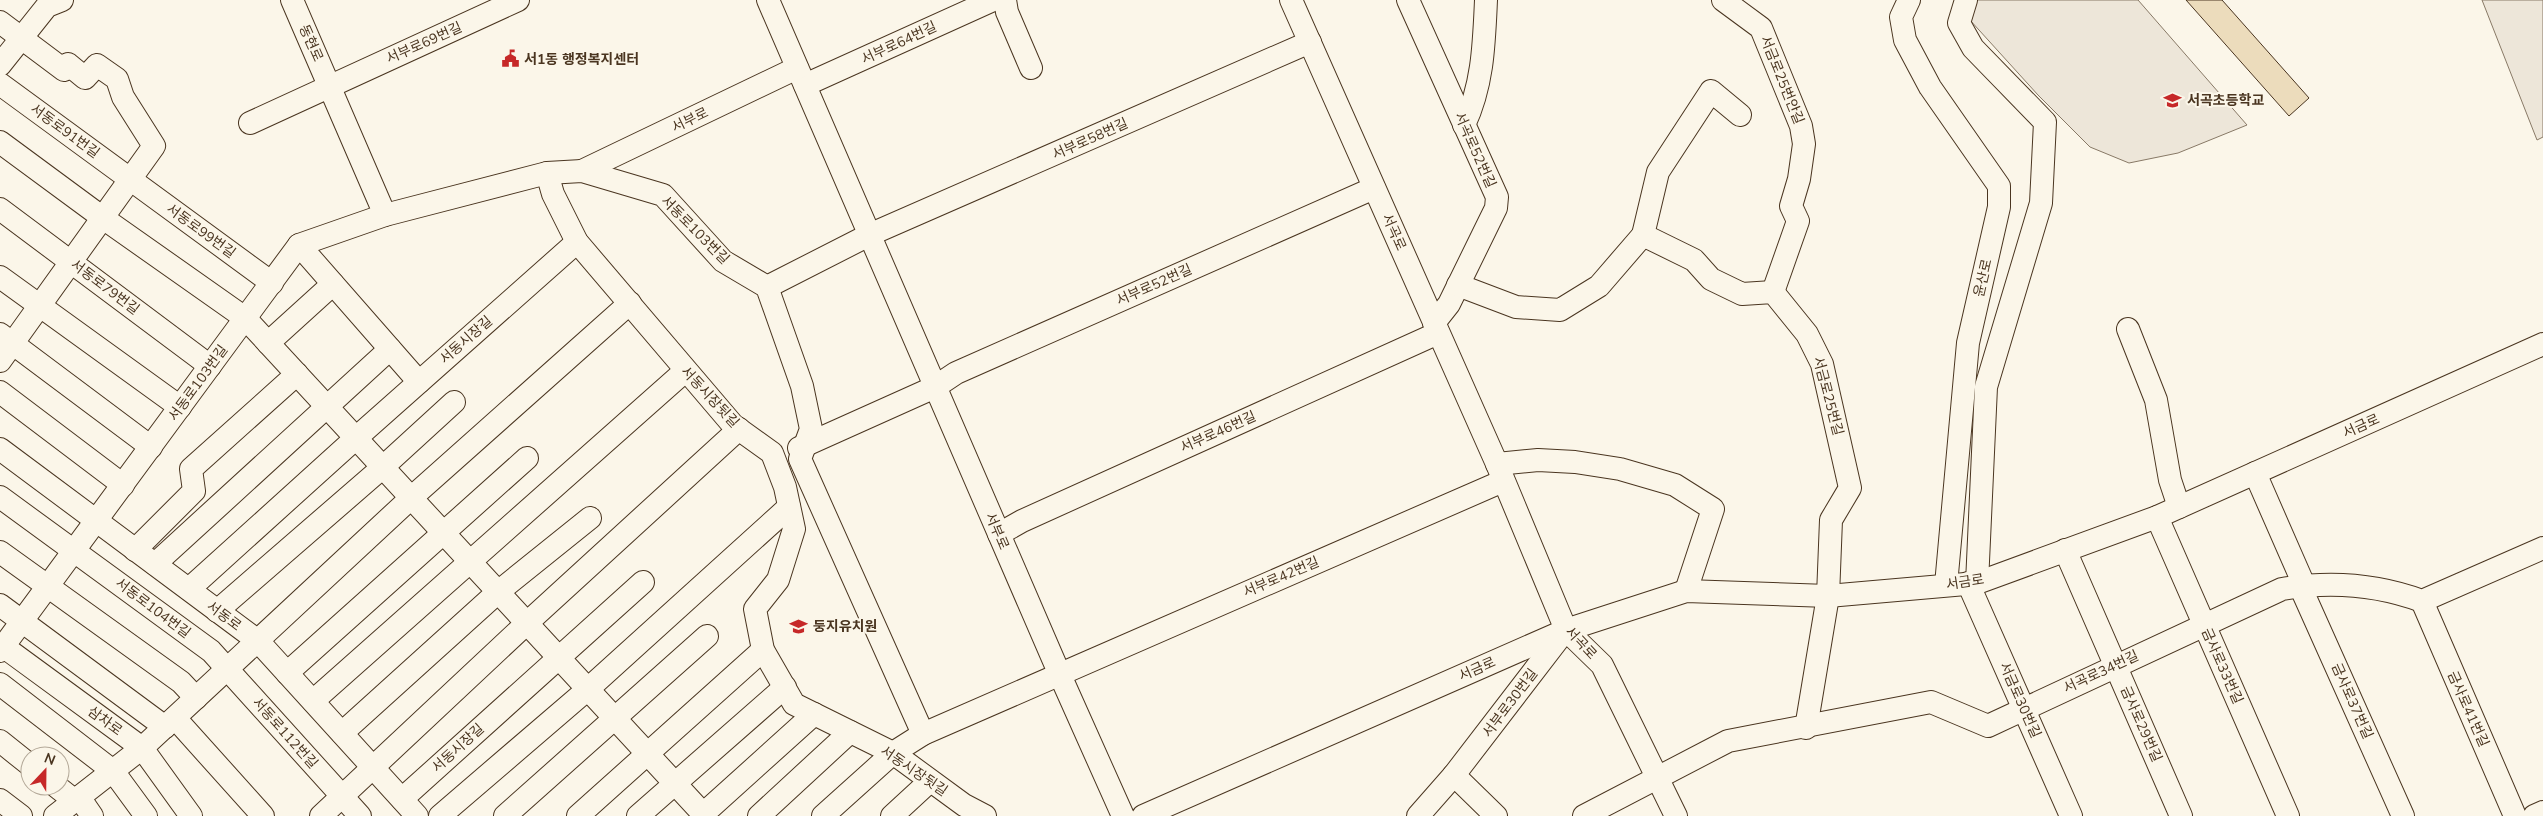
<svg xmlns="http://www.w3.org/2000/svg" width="2543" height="816" viewBox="0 0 2543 816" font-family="'Nunito Sans','Noto Sans KR',sans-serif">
<rect width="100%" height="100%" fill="#fbf6e9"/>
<!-- green -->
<g fill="#ede6d9" stroke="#887966">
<path d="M1975,0h163l109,125 -69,28 -49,10 -39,-16 -52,-52 -69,-76z"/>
<path d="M2482,0h61v137l-6,3z"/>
</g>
<!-- building -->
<path fill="#ecdcbc" stroke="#4a3520" d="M2186,0h36l87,98 -20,18z"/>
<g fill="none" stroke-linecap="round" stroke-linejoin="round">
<defs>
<g id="minor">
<path d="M292,0l93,215"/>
<path d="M768,0l292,675 63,141"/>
<path d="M1005,0l2,12 24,56"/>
<path d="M1291,0l206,464 69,166 36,35 74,151"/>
<path d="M1408,0l89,197 -1,11 -47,96 -15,19"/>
<path d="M1723,0l38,28 40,98 3,18 -5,35 -8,27 7,15 -25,71"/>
<path d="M1909,0l-8,17 4,23 25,47 69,99v21l-31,136 -22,242"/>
<path d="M1966,0l-7,23 14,25 72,74 -4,81 -55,184 -9,196"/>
<path d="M0,22l64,48 4,-6 17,14 12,-13 20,14 6,18 31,49 -154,215"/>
<path d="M0,65l47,-59 15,-6"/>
<path d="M0,84l272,199"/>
<path d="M805,85l188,-85"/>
<path d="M1740,115l-29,-24 -53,81 -15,63 51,25 17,19 31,15 31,-2 34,42 15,30 28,124 -19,32 -3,76 -22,132"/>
<path d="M250,123l268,-123"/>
<path d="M1464,125c19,-40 20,-81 22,-125"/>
<path d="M0,142l103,76 142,100 460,498"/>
<path d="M582,171l215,-103"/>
<path d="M547,173l6,21 24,48 156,183 39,28 13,34 9,42 -16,51 -23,29 8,41 31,54 99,49 71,52 21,11"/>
<path d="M0,209l210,157"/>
<path d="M299,245l120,137"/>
<path d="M0,277l180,130"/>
<path d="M1458,285l58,22 44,3 39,-24 44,-51"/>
<path d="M767,287l102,-52 441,-193"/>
<path d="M2128,329l28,71 14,80 9,27"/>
<path d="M0,334l151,113"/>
<path d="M268,343l65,-59"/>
<path d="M0,392l123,93"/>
<path d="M799,448l136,-61 21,-14 418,-185"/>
<path d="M0,449l258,192 159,175"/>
<path d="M1497,464l41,-4 37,2 45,7 55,16 38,24 -27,82"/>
<path d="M2255,473l49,112"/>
<path d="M0,497l211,154 149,165"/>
<path d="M2157,517l131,299"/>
<path d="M999,534l23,-13 416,-188"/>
<path d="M135,550l59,-59 -3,-22 106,-95"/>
<path d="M2065,550l116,266"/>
<path d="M0,552l181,130 15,16"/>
<path d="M155,564l235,-215"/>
<path d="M1968,583l103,233"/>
<path d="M2300,586l103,230"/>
<path d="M189,589l167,-151 221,-196"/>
<path d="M2422,601l93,215"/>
<path d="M0,605l165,122"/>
<path d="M217,611l166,-144 71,-65"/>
<path d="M0,644l142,104 49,68"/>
<path d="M0,651l299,-406 86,-30 162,-42 35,-2 81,24 60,66 44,26 35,99 9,43 -11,30 123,275"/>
<path d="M287,673l240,-215"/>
<path d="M0,684l113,87 33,45"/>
<path d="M313,701l372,-330"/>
<path d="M175,718l88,98"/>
<path d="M342,733l156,-141 92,-74"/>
<path d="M0,741l30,24"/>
<path d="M1454,775l42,41"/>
<path d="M56,786l19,15"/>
<path d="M79,797l13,19"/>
<path d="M402,799l241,-217"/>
<path d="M0,800l21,16"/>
<path d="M55,816l87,-68 269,-250 219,-195"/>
<path d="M321,816l206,-193 212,-194"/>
<path d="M440,816l148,-127 201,-182"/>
<path d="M505,816l202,-180"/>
<path d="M578,816l185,-166"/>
<path d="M638,816l147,-129"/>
<path d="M701,816l113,-102"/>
<path d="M759,816l91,-84"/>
<path d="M823,816l70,-63 30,-19 580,-253"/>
<path d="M892,816l38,-35"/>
<path d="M1143,816l423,-186 120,-39 142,5 149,-13 180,-66 386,-173"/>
<path d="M1418,816l36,-41 109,-142"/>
<path d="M1584,816l144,-75 203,-39 57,24 294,-137c47,-8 94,-5 140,12l121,-53"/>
<path d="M2534,816l9,-4"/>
</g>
</defs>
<!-- minor casing -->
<use href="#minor" stroke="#4a3520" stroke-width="24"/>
<!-- minor -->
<use href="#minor" stroke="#fbf6e9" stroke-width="22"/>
</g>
<!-- icons -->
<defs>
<symbol id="civic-bare" viewBox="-9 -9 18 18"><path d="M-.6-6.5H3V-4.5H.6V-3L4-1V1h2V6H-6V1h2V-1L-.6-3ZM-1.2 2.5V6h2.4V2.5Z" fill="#c62828" stroke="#fbf6e9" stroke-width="2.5" paint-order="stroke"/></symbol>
<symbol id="school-bare" viewBox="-9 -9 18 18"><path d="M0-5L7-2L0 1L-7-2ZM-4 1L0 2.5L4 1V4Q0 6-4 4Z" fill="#c62828" stroke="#fbf6e9" stroke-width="2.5" paint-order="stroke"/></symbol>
</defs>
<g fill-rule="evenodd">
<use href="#civic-bare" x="498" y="46" width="25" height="25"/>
<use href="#school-bare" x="2160" y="88" width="25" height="25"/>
<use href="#school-bare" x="786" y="614" width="25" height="25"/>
</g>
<g text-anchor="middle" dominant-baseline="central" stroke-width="4" stroke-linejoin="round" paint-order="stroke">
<!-- street labels -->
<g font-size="14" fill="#4a3520" stroke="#fbf6e9">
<text transform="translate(311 43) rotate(66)">동현로</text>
<text transform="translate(424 43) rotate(-24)">서부로69번길</text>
<text transform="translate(899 43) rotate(-25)">서부로64번길</text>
<text transform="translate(1782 80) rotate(68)">서금로25번안길</text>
<text transform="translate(690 120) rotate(-26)">서부로</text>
<text transform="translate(65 131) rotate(36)">서동로91번길</text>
<text transform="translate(1090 139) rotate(-24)">서부로58번길</text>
<text transform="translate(1475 150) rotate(66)">서곡로52번길</text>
<text transform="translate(695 230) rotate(45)">서동로103번길</text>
<text transform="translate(201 231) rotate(36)">서동로99번길</text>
<text transform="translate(1394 232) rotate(66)">서곡로</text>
<text transform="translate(1983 278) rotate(-77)">윤산로</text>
<text transform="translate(1154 285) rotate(-24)">서부로52번길</text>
<text transform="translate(105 287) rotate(37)">서동로79번길</text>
<text transform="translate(466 340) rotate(-41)">서동시장길</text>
<text transform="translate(198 383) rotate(-54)">서동로103번길</text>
<text transform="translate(1828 396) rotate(75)">서금로25번길</text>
<text transform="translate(710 397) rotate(47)">서동시장뒷길</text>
<text transform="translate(2361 426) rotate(-24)">서금로</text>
<text transform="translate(1218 432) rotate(-24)">서부로46번길</text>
<text transform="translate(997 531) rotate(67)">서부로</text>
<text transform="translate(1281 577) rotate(-23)">서부로42번길</text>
<text transform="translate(1965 582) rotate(-9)">서금로</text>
<text transform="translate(153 608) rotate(37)">서동로104번길</text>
<text transform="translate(224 616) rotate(37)">서동로</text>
<text transform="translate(1581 643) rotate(47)">서곡로</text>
<text transform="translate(2222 666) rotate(66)">금사로33번길</text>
<text transform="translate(1477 669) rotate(-24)">서금로</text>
<text transform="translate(2101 672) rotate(-25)">서곡로34번길</text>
<text transform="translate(2020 700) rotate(66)">서금로30번길</text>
<text transform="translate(2352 701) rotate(66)">금사로37번길</text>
<text transform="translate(1510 703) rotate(-53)">서부로30번길</text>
<text transform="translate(2468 709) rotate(66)">금사로41번길</text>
<text transform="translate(105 721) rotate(36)">삼차로</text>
<text transform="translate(2141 724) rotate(66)">금사로29번길</text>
<text transform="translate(285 733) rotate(48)">서동로112번길</text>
<text transform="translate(458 748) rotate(-42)">서동시장길</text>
<text transform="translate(914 771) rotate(34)">서동시장뒷길</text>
</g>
<!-- poi labels -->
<g font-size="14" font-weight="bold" fill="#4a3520" stroke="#fbf6e9" text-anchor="start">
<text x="524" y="59">서1동 행정복지센터</text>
<text x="2187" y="100">서곡초등학교</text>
<text x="813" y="626">둥지유치원</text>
</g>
</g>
<!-- north arrow -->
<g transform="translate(45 771) rotate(22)"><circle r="24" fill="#fbf6e9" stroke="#b4a999"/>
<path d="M0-4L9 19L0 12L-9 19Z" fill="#c62828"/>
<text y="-8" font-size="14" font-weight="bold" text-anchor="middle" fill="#4a3520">N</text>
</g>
</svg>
